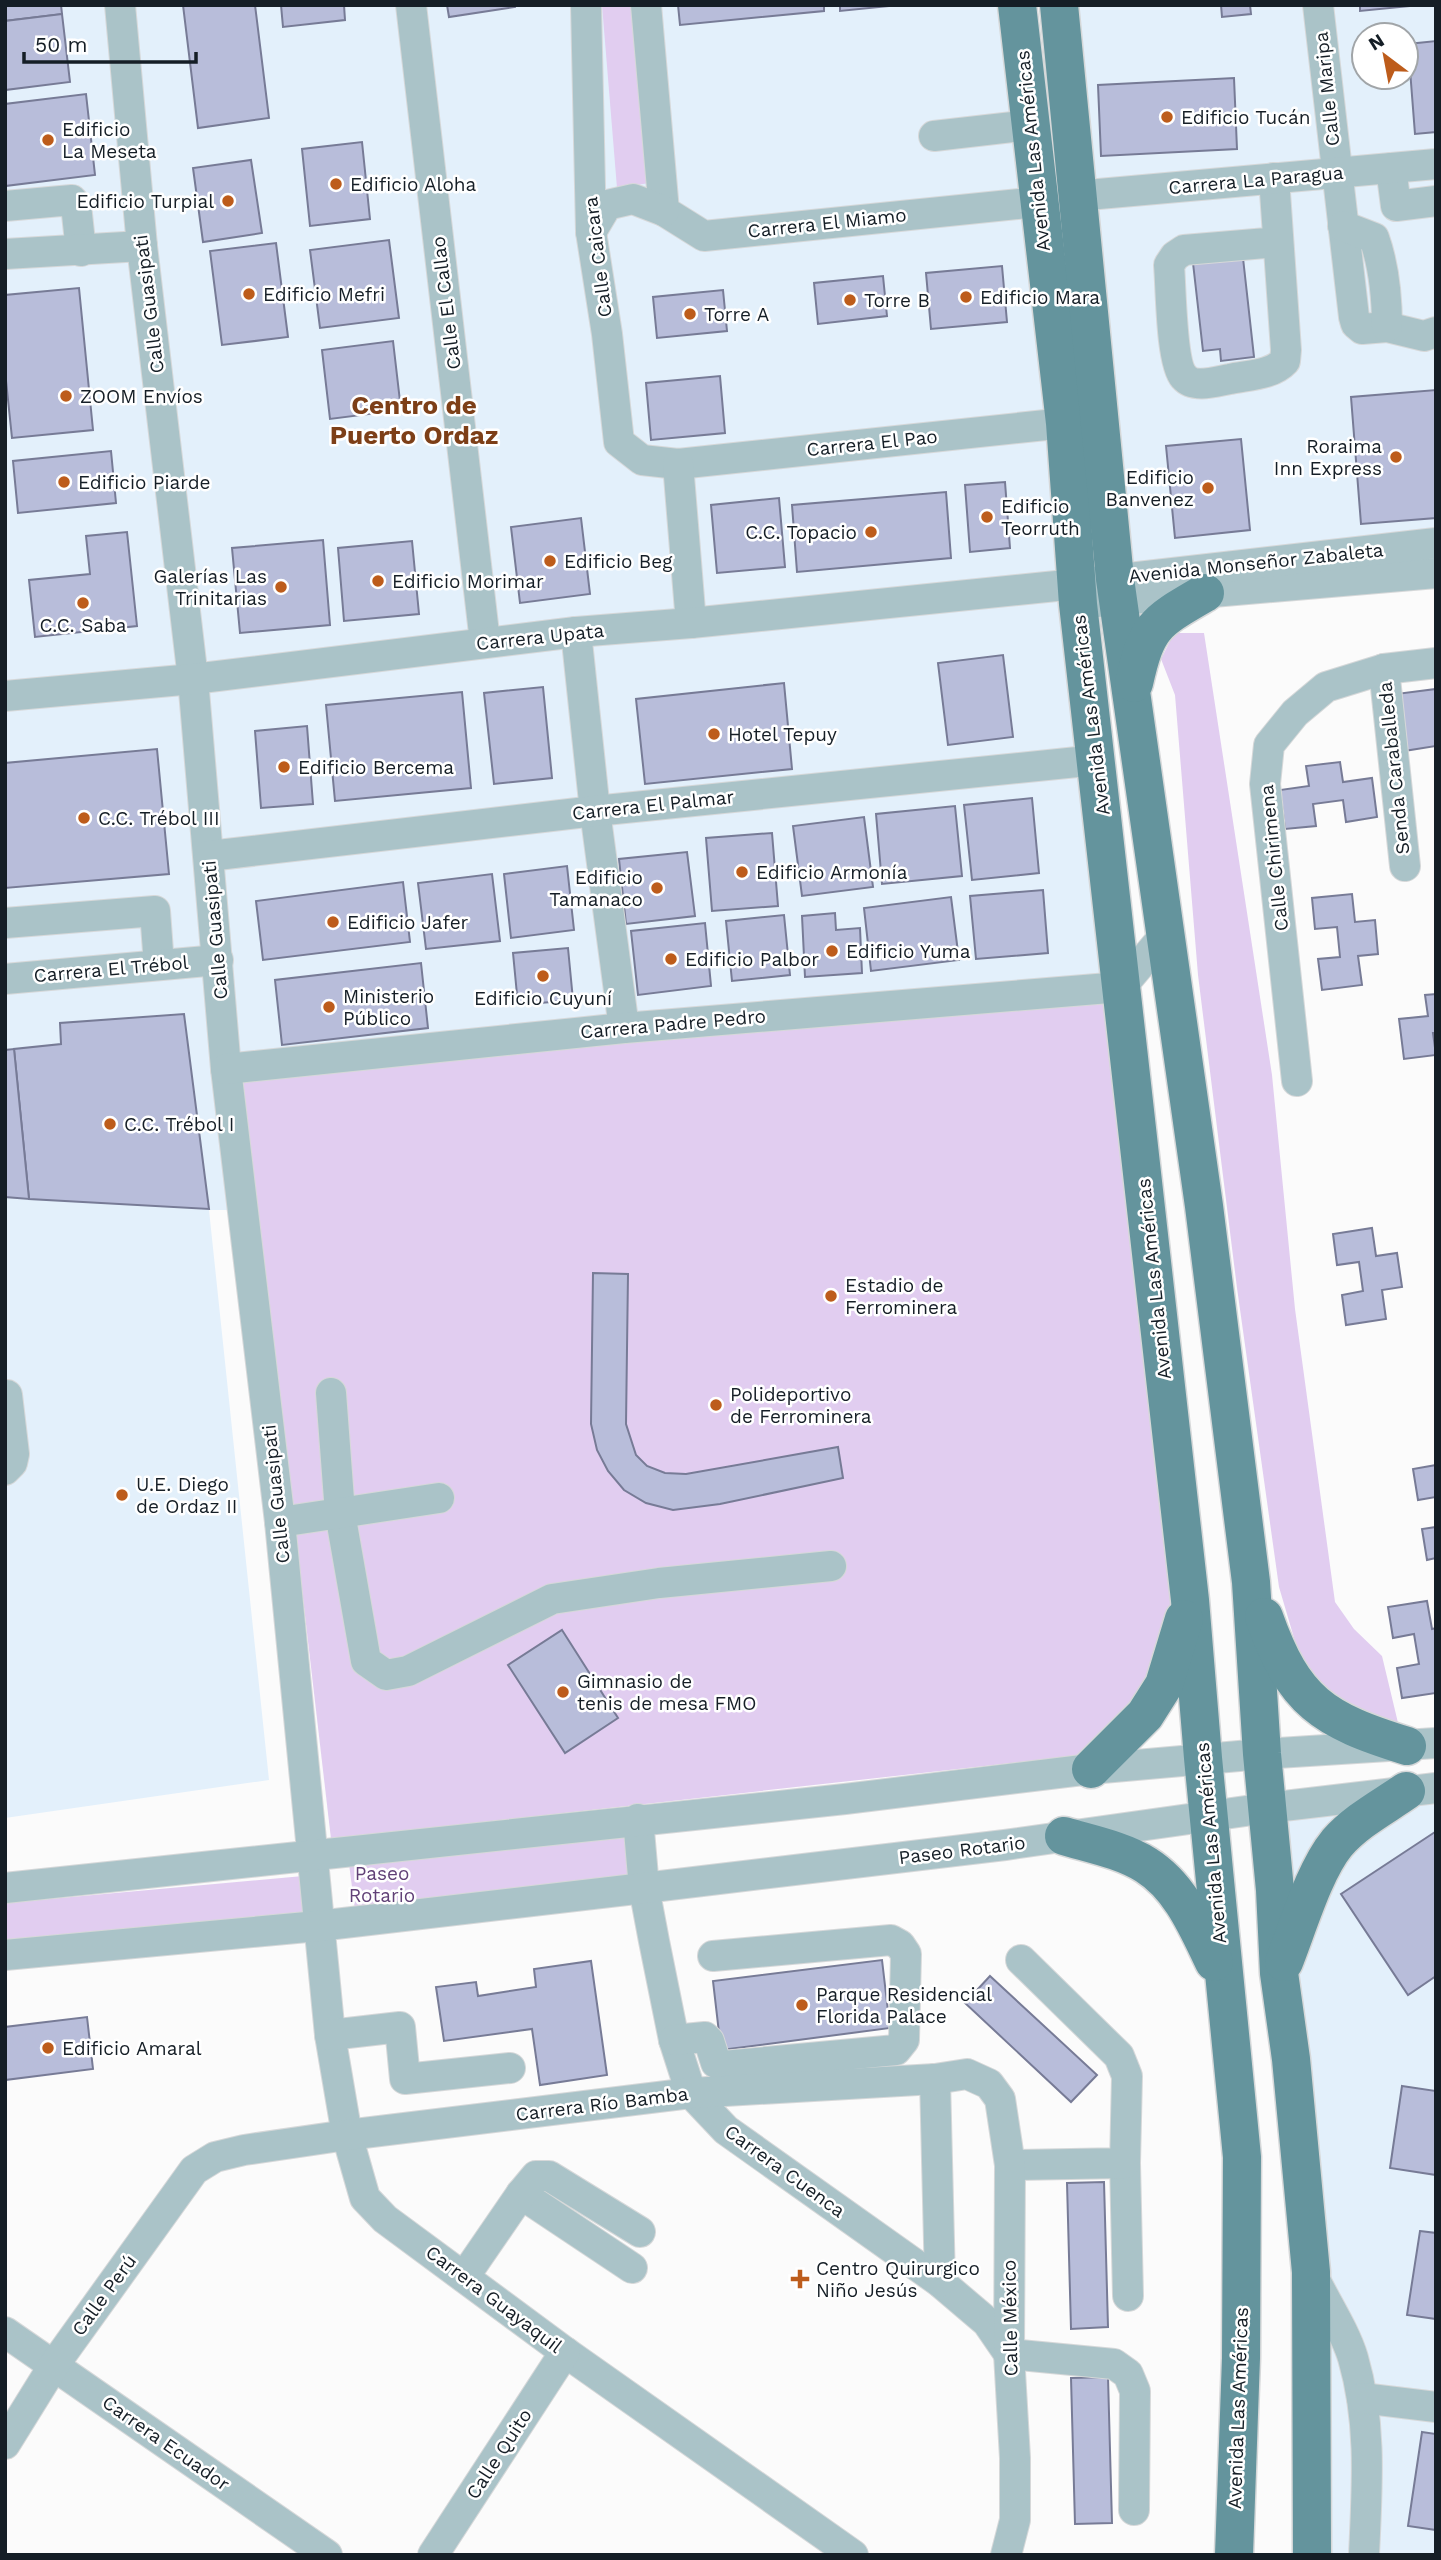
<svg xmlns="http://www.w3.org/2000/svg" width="1441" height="2560" viewBox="0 0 1441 2560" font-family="'Work Sans',sans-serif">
<rect width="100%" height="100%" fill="#fbfbfb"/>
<!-- built -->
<g fill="#e3f0fb" fill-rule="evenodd">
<path d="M5,5h1014l102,982 -894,82 16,141h-34l60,570 -264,38z"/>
<path d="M1059,5h377v538l-321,36zM1364,35h42v42h-42z"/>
<path d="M1436,1788v767h-124l-45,-747z"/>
</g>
<!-- green -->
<g fill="#e1cdf0">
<path d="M602,5h34l20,177 -39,6z"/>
<path d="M1174,633h30l68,442 23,234 40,293 19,27 28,27 17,71 -41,-6 -51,-39 -28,-95 -42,-299 -39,-313 -23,-280 -14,-36z"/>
<path d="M1109,1003l63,598 -23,81 -66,73 -752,84 -88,-757 382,-40z"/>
<path d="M625,1836l5,42 -275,32 -6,-46z"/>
<path d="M303,1876l6,36 -304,29v-38z"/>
</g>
<!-- building -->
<g fill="#b8bdda" stroke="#777b96" stroke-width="2">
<path d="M5,5h56l1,9 -57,7z"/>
<path d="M183,5h72l14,113 -71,10z"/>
<path d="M281,5h63l1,15 -62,7z"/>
<path d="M447,5h68v2l-66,10z"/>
<path d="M678,5h146v6l-144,14z"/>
<path d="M840,5h59l-59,6z"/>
<path d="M1221,5h29l1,9 -29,3z"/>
<path d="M1360,5h60l-60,6z"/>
<path d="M62,14l8,68 -65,8v-69z"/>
<path d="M1436,41v91l-21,2 -7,-90z"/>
<path d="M1234,78l3,71 -136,7 -3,-71z"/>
<path d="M86,94l9,81 -90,11v-82z"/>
<path d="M362,142l8,77 -60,7 -8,-77z"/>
<path d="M251,160l11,73 -59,9 -10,-74z"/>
<path d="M389,240l10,78 -79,10 -10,-78z"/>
<path d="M276,243l12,94 -66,8 -12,-94z"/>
<path d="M1243,258l11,99 -33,4 -1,-12 -17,2 -10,-88z"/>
<path d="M1002,266l5,56 -76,7 -5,-56z"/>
<path d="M883,276l4,40 -69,8 -4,-41z"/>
<path d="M79,288l14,142 -81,8 -7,-67v-76z"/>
<path d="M723,290l4,41 -70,7 -4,-41z"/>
<path d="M393,341l8,69 -71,9 -8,-69z"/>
<path d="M720,376l5,57 -74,7 -5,-57z"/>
<path d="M1436,390v128l-75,6 -10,-127z"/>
<path d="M1241,439l9,91 -75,8 -9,-92z"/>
<path d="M111,451l5,52 -98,10 -5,-52z"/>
<path d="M1005,482l5,66 -40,4 -5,-67z"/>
<path d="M946,492l5,66 -154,14 -5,-67z"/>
<path d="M779,498l6,69 -68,6 -6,-68z"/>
<path d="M581,518l9,76 -70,9 -9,-76z"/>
<path d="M127,532l10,94 -102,11 -6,-57 61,-6 -4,-38z"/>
<path d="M323,540l7,85 -90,8 -8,-85z"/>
<path d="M412,541l7,73 -75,7 -6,-73z"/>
<path d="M1003,655l10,82 -65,8 -10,-82z"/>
<path d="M784,683l8,86 -147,15 -9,-85z"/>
<path d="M543,687l9,91 -58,6 -10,-91z"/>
<path d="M1436,689v57l-32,5 -8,-57z"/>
<path d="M462,692l9,96 -136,13 -9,-96z"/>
<path d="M307,726l6,78 -52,4 -6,-77z"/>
<path d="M157,749l12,125 -164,14v-125z"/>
<path d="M1340,762l3,20 29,-4 5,39 -31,5 -3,-22 -30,4 3,22 -31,3 -5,-39 29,-4 -3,-20z"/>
<path d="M1032,798l7,75 -67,7 -8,-75z"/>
<path d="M955,806l7,70 -80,8 -6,-70z"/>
<path d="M864,817l9,70 -71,9 -9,-70z"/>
<path d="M772,833l6,73 -66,5 -6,-73z"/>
<path d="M687,852l8,64 -69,8 -7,-65z"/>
<path d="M567,866l7,64 -63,8 -7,-64z"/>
<path d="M492,874l8,67 -74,8 -8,-66z"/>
<path d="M403,882l7,60 -147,18 -7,-59z"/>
<path d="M1043,890l5,63 -72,6 -6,-63z"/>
<path d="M1352,894l3,28 20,-2 3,34 -20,2 4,29 -40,5 -4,-31 22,-2 -3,-30 -22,2 -3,-31z"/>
<path d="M951,897l8,63 -88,11 -7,-63z"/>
<path d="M835,913l1,17 24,-2 2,45 -57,4 -3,-61z"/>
<path d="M784,915l6,60 -58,6 -6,-60z"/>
<path d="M705,923l6,63 -73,9 -7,-64z"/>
<path d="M568,948l5,52 -55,5 -5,-52z"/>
<path d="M421,963l7,65 -146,17 -7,-65z"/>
<path d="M1436,994v39h-3l3,22 -32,4 -5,-40 29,-3 -3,-21z"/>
<path d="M184,1014l25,195 -180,-10 -15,-150 47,-5 -1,-21z"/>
<path d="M14,1049l15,150 -24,-2v-147z"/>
<path d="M1372,1228l4,28 21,-3 5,34 -20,3 4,29 -40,6 -4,-30 21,-4 -4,-29 -22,3 -4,-31z"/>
<path d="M593,1273l35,1 -2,150 10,31 11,11 18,7 21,1 152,-27 5,31 -123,26 -47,6 -27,-7 -22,-13 -16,-19 -11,-21 -6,-26z"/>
<path d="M1436,1465v32l-18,3 -5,-31z"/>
<path d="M1436,1527v31l-9,2 -5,-31z"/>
<path d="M1427,1601l5,28 4,-1v65l-34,5 -5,-30 22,-4 -5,-30 -21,4 -5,-31z"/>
<path d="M562,1630l56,88 -53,35 -57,-88z"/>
<path d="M1435,1832l1,144 -28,19 -67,-101z"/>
<path d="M882,1960l8,68 -169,22 -8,-69z"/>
<path d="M591,1961l16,114 -67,10 -8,-56 -88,12 -8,-54 40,-5 2,14 58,-9 -2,-18z"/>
<path d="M990,1976l107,99 -26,27 -106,-99z"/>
<path d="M87,2017l6,52 -88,11v-53z"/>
<path d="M1402,2086l34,5v84l-46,-7z"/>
<path d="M1104,2182l4,145 -37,2 -4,-146z"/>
<path d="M1420,2231l16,2v86l-29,-4z"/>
<path d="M1108,2377l4,146 -37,1 -4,-146z"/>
<path d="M1422,2432l14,2v96l-28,-4z"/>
</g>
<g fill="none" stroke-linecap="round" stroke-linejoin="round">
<defs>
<g id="minor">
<path d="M120,5l22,241 51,433 33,390 54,453 50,513 17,100 18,63 20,21 180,133 288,203"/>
<path d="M411,5l74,637"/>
<path d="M586,5l5,227 16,102 12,108 23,18 36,4 387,-41"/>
<path d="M646,5l18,206 40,25 334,-34"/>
<path d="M1318,5l36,312 2,7 6,5 25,-2 37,9 12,-4"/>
<path d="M934,136l96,-11"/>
<path d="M1391,168l5,38 40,-5"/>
<path d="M1274,178l12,172 -1,11c-13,14 -36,14 -55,18 -12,2 -36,10 -46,-2 -13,-14 -13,-90 -15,-112l6,-9 9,-6 94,-8"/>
<path d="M1076,196l360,-32"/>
<path d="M5,206l67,-6 4,5 5,46"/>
<path d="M1343,226l31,12c10,28 13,59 13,89"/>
<path d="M591,232l16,-27 26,-6 31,12"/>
<path d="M5,254l137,-8"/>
<path d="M678,464l13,159"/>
<path d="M1096,602l340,-29"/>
<path d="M576,632l19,179 29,217"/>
<path d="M1384,669l21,197"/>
<path d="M5,696l188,-17 383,-47 115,-9 385,-39 360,-41"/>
<path d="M209,856l386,-45 502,-51"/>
<path d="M5,923l150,-12 4,54"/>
<path d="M5,979l213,-19"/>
<path d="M226,1069l398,-41 497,-41 44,-52"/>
<path d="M1297,1081l-32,-297 4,-39 26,-32 31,-26 58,-18 52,-6"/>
<path d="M331,1393l9,120 26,148 20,14 22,-4 144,-72 107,-16 172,-17"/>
<path d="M5,1470l7,-7 2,-9 -7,-59"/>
<path d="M280,1522l159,-24"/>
<path d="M638,1819l6,69 10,53 20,99 17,53 35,37 214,152 47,40 22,32 105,10 14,10 7,17 -1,119"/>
<path d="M5,1888l840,-89 246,-30 171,-15 174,-11"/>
<path d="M5,1955l313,-29 326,-38 361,-43 262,-37 169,-20"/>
<path d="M330,2035l70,-8 5,52 105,-11"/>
<path d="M674,2040l31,-3 4,4 7,22 7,3 173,-16 8,-10 2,-86 -6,-9 -9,-5 -178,16"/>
<path d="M935,2079l5,203"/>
<path d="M1125,2163l3,133"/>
<path d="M1010,2165l115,-2 2,-87 -8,-20 -98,-96"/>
<path d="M521,2194l111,74"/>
<path d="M1313,2276c12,25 32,55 40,82 19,65 14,130 11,197"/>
<path d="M464,2277l57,-83 15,-18h13l91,56"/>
<path d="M5,2332l322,223"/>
<path d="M1362,2398l74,9"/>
<path d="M5,2444l49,-79 140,-195 21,-13 29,-7 103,-15 344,-42 244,-14 32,-5 22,10 11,15 10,66 -1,189 6,104v62l-9,35"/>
<path d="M433,2555l132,-203"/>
</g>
<g id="major">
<path d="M1017,5l48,418 13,181 112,996 13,158 39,399 -1,201 -7,197"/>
<path d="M1059,5l56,574 89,627 47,376 11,172 13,136 4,83 12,86 20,213 1,283"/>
<path d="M1134,683c13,-58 21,-61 71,-90"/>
<path d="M1264,1617c30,85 59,103 143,129"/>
<path d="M1091,1769l54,-54 19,-30 20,-66"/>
<path d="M1064,1836c27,8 58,14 82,29 35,22 51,62 68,97"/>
<path d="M1284,1962c14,-35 30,-91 53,-119 19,-22 46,-36 69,-52"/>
</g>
</defs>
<!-- minor casing -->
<use href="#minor" stroke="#d6d8d9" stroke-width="32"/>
<!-- major casing -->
<use href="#major" stroke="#d6d8d9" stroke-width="41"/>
<!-- minor -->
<use href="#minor" stroke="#aac3c8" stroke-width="30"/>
<!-- major -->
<use href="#major" stroke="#64949d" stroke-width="38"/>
</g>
<!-- markers -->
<g fill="#bd5c1b" stroke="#fff" stroke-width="2.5">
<circle cx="1167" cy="117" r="7"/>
<circle cx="48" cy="140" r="7"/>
<circle cx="336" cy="184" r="7"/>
<circle cx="228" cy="201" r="7"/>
<circle cx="249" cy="294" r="7"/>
<circle cx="966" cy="297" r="7"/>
<circle cx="850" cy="300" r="7"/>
<circle cx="690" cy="314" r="7"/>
<circle cx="66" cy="396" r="7"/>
<circle cx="1396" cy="457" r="7"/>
<circle cx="64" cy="482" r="7"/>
<circle cx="1208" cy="488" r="7"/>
<circle cx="987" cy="517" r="7"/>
<circle cx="871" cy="532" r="7"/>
<circle cx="550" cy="561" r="7"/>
<circle cx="378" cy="581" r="7"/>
<circle cx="281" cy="587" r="7"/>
<circle cx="83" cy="603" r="7"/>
<circle cx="714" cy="734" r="7"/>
<circle cx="284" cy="767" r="7"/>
<circle cx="84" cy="818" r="7"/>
<circle cx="742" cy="872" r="7"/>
<circle cx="657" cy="888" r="7"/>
<circle cx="333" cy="922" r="7"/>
<circle cx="832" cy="951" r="7"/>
<circle cx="671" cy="959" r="7"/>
<circle cx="543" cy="976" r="7"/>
<circle cx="329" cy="1007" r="7"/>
<circle cx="110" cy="1124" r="7"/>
<circle cx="831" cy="1296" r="7"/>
<circle cx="716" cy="1405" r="7"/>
<circle cx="122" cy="1495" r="7"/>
<circle cx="563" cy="1692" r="7"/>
<circle cx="802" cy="2005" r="7"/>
<circle cx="48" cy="2048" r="7"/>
<path d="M796.5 2268.5h7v7h7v7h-7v7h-7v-7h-7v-7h7z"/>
</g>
<g text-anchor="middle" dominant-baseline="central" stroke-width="5" stroke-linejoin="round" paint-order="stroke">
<!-- street labels -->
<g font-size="19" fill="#151e26" stroke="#fff">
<text transform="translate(1327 89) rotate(-96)">Calle Maripa</text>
<text transform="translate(1033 151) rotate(-96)">Avenida Las Américas</text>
<text transform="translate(1256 180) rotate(-5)">Carrera La Paragua</text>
<text transform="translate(827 223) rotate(-6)">Carrera El Miamo</text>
<text transform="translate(598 257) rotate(-97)">Calle Caicara</text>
<text transform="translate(446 303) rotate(-97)">Calle El Callao</text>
<text transform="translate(149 304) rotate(-97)">Calle Guasipati</text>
<text transform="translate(872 443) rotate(-6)">Carrera El Pao</text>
<text transform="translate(1256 563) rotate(-6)">Avenida Monseñor Zabaleta</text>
<text transform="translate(540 637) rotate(-6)">Carrera Upata</text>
<text transform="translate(1091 715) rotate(-97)">Avenida Las Américas</text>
<text transform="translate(1394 768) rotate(-96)">Senda Caraballeda</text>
<text transform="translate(653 805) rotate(-6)">Carrera El Palmar</text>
<text transform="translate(1274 858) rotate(-96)">Calle Chirimena</text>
<text transform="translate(215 930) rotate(-95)">Calle Guasipati</text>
<text transform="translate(111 969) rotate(-5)">Carrera El Trébol</text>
<text transform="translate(673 1024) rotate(-5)">Carrera Padre Pedro</text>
<text transform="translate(1154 1279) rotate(-96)">Avenida Las Américas</text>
<text transform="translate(276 1494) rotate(-96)">Calle Guasipati</text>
<text transform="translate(1211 1843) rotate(-95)">Avenida Las Américas</text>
<text transform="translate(962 1850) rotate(-7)">Paseo Rotario</text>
<text transform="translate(602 2104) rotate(-7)">Carrera Río Bamba</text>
<text transform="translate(785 2171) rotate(36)">Carrera Cuenca</text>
<text transform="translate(104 2295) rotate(-54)">Calle Perú</text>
<text transform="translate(494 2299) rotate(37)">Carrera Guayaquil</text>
<text transform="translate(1010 2318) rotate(-91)">Calle México</text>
<text transform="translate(1238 2408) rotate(-88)">Avenida Las Américas</text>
<text transform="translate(166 2443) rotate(35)">Carrera Ecuador</text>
<text transform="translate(499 2454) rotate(-57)">Calle Quito</text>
</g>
<!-- poi labels -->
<g font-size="19" fill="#151e26" stroke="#fff" text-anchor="start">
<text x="1181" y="117">Edificio Tucán</text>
<text x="62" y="129">Edificio<tspan x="62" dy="22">La Meseta</tspan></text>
<text x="350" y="184">Edificio Aloha</text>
<text x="214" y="201" text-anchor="end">Edificio Turpial</text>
<text x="263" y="294">Edificio Mefri</text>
<text x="980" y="297">Edificio Mara</text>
<text x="864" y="300">Torre B</text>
<text x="704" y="314">Torre A</text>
<text x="80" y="396">ZOOM Envíos</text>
<text x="1382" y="446" text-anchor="end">Roraima<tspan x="1382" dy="22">Inn Express</tspan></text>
<text x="1194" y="477" text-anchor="end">Edificio<tspan x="1194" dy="22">Banvenez</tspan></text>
<text x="78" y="482">Edificio Piarde</text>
<text x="1001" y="506">Edificio<tspan x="1001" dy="22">Teorruth</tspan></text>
<text x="857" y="532" text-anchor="end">C.C. Topacio</text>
<text x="564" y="561">Edificio Beg</text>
<text x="267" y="576" text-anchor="end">Galerías Las<tspan x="267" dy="22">Trinitarias</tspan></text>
<text x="392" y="581">Edificio Morimar</text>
<text x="83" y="625" text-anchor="middle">C.C. Saba</text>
<text x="728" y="734">Hotel Tepuy</text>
<text x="298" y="767">Edificio Bercema</text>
<text x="98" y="818">C.C. Trébol III</text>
<text x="756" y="872">Edificio Armonía</text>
<text x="643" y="877" text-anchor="end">Edificio<tspan x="643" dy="22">Tamanaco</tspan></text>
<text x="347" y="922">Edificio Jafer</text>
<text x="846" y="951">Edificio Yuma</text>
<text x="685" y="959">Edificio Palbor</text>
<text x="343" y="996">Ministerio<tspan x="343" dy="22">Público</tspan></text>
<text x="543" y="998" text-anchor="middle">Edificio Cuyuní</text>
<text x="124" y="1124">C.C. Trébol I</text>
<text x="845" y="1285">Estadio de<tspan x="845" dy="22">Ferrominera</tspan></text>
<text x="730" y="1394">Polideportivo<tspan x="730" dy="22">de Ferrominera</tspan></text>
<text x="136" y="1484">U.E. Diego<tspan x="136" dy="22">de Ordaz II</tspan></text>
<text x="577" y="1681">Gimnasio de<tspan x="577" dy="22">tenis de mesa FMO</tspan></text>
<text x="816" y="1994">Parque Residencial<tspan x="816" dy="22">Florida Palace</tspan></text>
<text x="62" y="2048">Edificio Amaral</text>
<text x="816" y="2268">Centro Quirurgico<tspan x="816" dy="22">Niño Jesús</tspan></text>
</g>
<!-- park labels -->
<g font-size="19" fill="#614177" stroke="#fff">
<text x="382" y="1873">Paseo<tspan x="382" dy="22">Rotario</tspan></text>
</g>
<!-- district labels -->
<g font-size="26" font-weight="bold" fill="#7d3f18" stroke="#fff">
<text x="414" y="405">Centro de<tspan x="414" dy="30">Puerto Ordaz</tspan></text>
</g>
</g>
<!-- border -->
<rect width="1441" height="2560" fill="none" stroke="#151e26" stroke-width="14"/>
<!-- north arrow -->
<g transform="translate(1385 56) rotate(328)"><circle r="33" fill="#ffffff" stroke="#a1a5a8" stroke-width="2"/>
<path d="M0-5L12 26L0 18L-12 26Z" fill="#bd5c1b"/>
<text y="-10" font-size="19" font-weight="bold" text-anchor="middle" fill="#151e26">N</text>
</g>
<!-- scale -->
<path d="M24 52v10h172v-10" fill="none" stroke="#151e26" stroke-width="3.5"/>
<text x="35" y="52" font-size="21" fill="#151e26" stroke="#ffffff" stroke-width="5" paint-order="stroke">50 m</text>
</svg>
